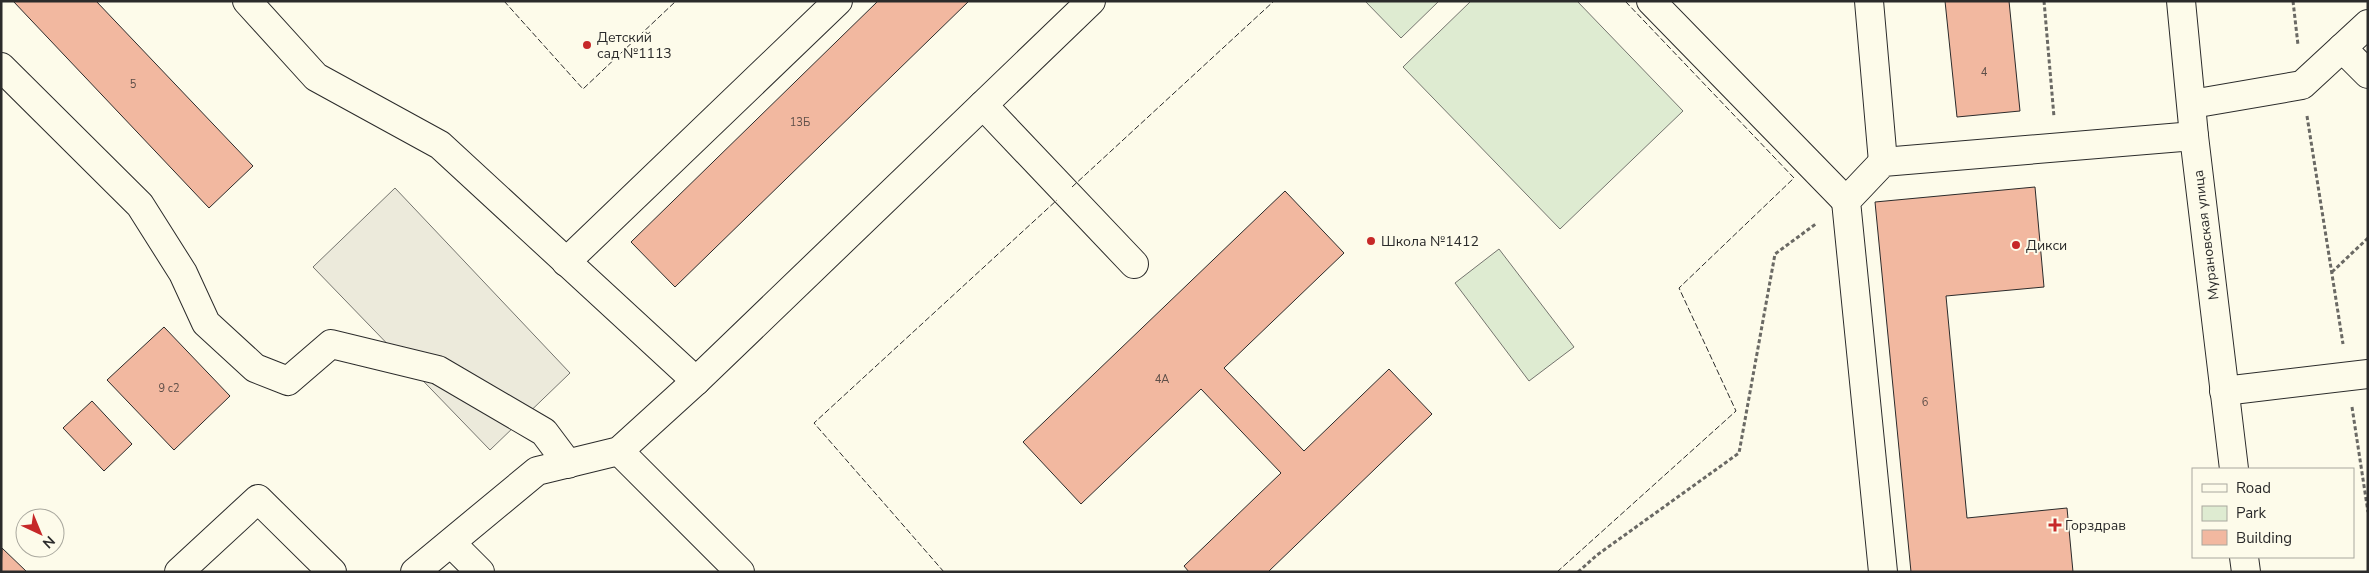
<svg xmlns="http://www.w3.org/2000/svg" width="2369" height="573" viewBox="0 0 2369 573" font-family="'Nunito Sans',sans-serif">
<rect width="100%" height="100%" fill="#fdfbea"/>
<!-- green -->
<g fill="#deebd1" stroke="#74746e">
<path d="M1365,1h74l-38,37z"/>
<path d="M1471,1h106l106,110 -123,118 -157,-162z"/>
<path d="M1499,249l75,98 -45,34 -74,-98z"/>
</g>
<!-- parking -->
<path fill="#eceadb" stroke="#74746e" d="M395,188l175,185 -80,77 -177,-183z"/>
<!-- building -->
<g fill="#f2b8a0" stroke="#2b2b2b">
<path d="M13,1h83l157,165 -44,42z"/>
<path d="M878,1h91l-294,286 -44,-45z"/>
<path d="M1945,1h64l11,110 -63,6z"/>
<path d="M2035,187l9,100 -98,9 21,222 100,-10 6,64h-162l-36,-370z"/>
<path d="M1285,191l59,62 -120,115 80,83 85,-82 43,45 -164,158h-79l-5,-6 97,-93 -80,-84 -120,115 -58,-62z"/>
<path d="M164,327l66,69 -56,54 -67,-70z"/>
<path d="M92,401l40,43 -28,27 -41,-43z"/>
<path d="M2,548l25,24h-26z"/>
</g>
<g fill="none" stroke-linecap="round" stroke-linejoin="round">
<defs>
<g id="minor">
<path d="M247,1l69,76 124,68 256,236"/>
<path d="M1651,1l195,200"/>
<path d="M1869,1l14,161"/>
<path d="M2181,1l13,135 40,333"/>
<path d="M2342,48l26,26"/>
<path d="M1,67l139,138 43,68 23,50 49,45 33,13 43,-37 107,26 106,62 24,32"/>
<path d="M2192,104l110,-19 66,-61"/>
<path d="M983,105l151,159"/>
<path d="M566,262l272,-261"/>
<path d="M2224,391l144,-17"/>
<path d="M619,451l121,121"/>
<path d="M451,543l29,29"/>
<path d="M2244,557l2,15"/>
<path d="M179,572l79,-73 74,73"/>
<path d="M415,572l122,-101 82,-20 77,-70 395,-380"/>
<path d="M1883,572l-37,-371 37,-39 311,-26"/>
</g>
</defs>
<!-- minor casing -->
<use href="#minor" stroke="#2b2b2b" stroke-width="30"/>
<!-- path -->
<g stroke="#6a6964" stroke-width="3" stroke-dasharray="4 2.5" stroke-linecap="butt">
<path d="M2044,1l10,116"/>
<path d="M2293,1l5,44"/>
<path d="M2307,116l36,228"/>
<path d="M2332,272l36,-34"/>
<path d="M2352,407l16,105"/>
<path d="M1578,572l19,-17 142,-102 36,-199 42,-31"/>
</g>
<!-- minor -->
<use href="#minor" stroke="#fdfbea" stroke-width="28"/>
<!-- fence -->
<g stroke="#2b2b2b" stroke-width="1" stroke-dasharray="6 2.5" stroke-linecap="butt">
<path d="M504,1l79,88 93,-88"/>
<path d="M1072,187l202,-186"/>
<path d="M944,572l-130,-149 243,-223"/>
<path d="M1557,572l179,-161 -57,-123 115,-110 -169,-177"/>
</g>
</g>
<!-- markers -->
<g fill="#c62828" stroke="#fdfbea" stroke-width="2">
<circle cx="587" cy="45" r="5"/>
<circle cx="1371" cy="241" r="5"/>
<circle cx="2016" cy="245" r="5"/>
<path d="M2052.5 517.5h5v5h5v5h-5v5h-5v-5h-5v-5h5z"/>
</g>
<g text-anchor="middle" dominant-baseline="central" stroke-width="4" stroke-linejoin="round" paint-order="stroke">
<!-- number labels -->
<g font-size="11" fill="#5d4e48">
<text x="1984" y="72">4</text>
<text x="133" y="84">5</text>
<text x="800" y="122">13Б</text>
<text x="1162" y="379">4А</text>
<text x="169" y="388">9 с2</text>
<text x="1925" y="402">6</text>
</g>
<!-- poi labels -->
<g font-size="14" fill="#2b2b2b" stroke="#fdfbea" text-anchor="start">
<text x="597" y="37">Детский<tspan x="597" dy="16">сад №1113</tspan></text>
<text x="1381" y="241">Школа №1412</text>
<text x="2026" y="245">Дикси</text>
<text x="2065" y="525">Горздрав</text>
</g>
<!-- street labels -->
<g font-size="14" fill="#2b2b2b" stroke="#fdfbea">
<text transform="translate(2206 235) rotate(-97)">Мурановская улица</text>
</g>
</g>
<!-- border -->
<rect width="2369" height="573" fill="none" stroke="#2b2b2b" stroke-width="5"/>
<!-- legend -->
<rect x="2192" y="468" width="162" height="90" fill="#fdfbea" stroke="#a9a89e"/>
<rect x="2202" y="484" width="25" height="8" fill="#fdfbea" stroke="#a9a89e"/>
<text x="2236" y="493" font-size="15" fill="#2b2b2b">Road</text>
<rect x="2202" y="506" width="25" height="15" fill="#deebd1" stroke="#a9a89e"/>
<text x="2236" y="518" font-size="15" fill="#2b2b2b">Park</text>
<rect x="2202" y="530" width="25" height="15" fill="#f2b8a0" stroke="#a9a89e"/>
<text x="2236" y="543" font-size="15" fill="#2b2b2b">Building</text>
<!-- north arrow -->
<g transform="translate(40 533) rotate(136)"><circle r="24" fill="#fdfbea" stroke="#a9a89e"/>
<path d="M0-4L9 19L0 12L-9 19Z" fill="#c62828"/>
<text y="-8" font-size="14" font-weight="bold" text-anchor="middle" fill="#2b2b2b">N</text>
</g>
</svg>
